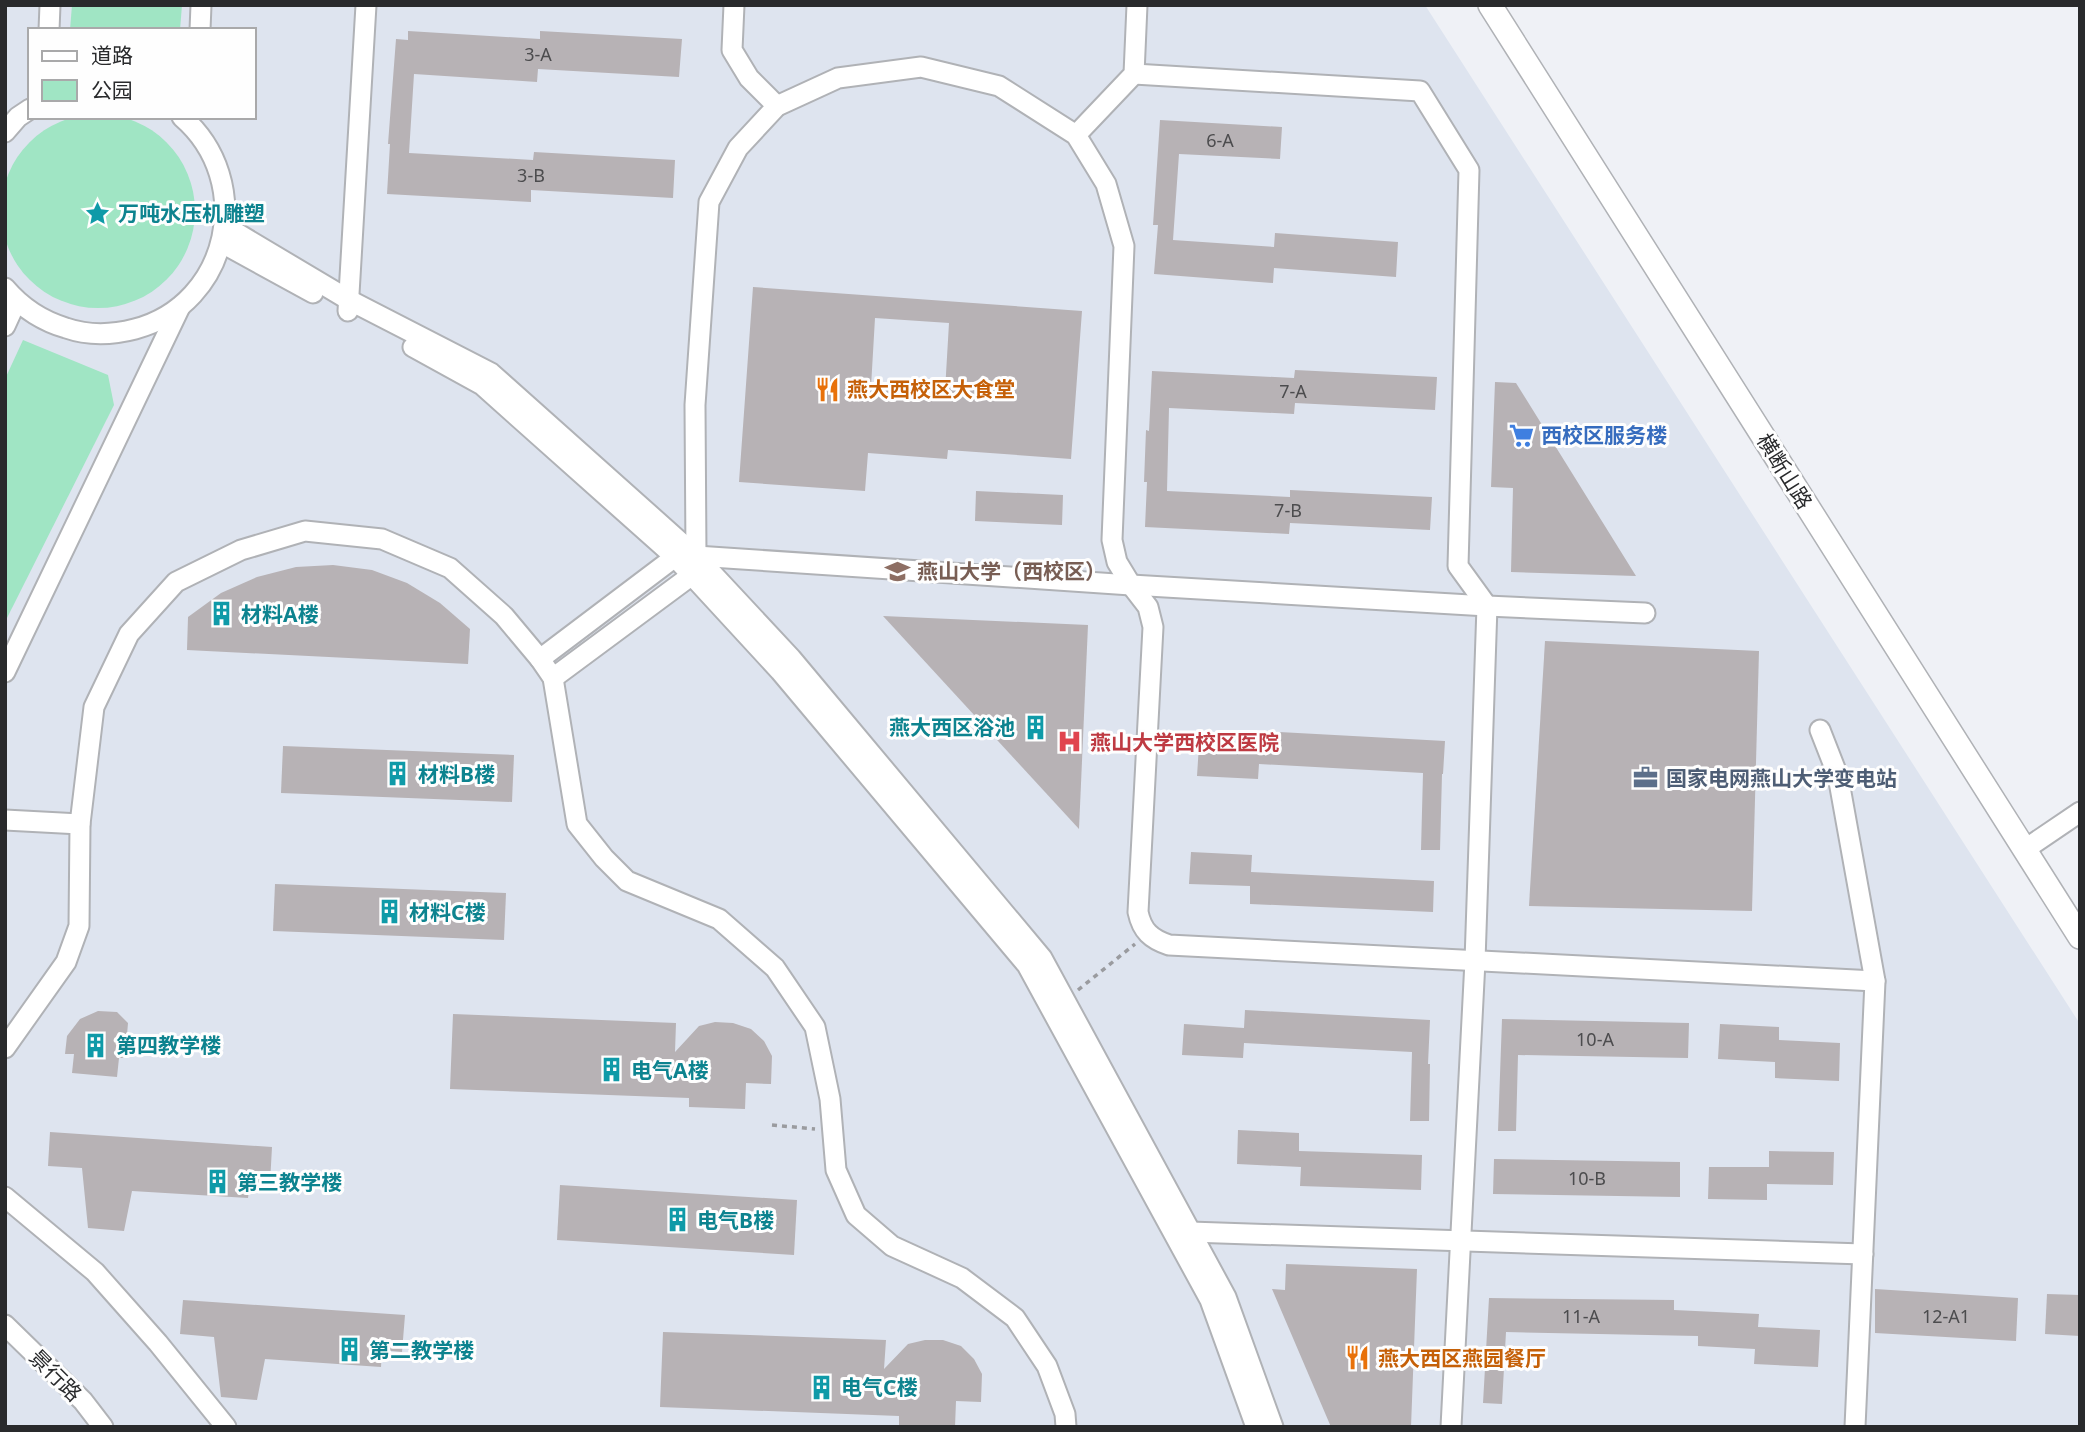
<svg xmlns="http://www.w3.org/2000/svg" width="2085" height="1432" viewBox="0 0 2085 1432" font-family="'Noto Sans','Noto Sans SC',sans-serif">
<rect width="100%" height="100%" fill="#eff1f6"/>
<!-- built -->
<path fill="#dee4ef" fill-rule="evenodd" d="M5,5h1420l655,1019v403h-2075zM30,30h224v87h-224z"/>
<!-- green -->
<g fill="#a0e5c4">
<path d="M72,5h110l-2,25h-110z"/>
<circle cx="98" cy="211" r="97"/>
<path d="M23,340l85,35 6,30 -109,217v-243z"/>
</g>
<!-- building -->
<g fill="#b7b2b5" fill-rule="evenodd">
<path d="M408,31l132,8v-8l142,8 -3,38 -141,-8 -1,13 -123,-8 -5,79 124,7 1,-8 141,8 -2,38 -142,-8v12l-144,-8 3,-50h-2l8,-105 12,1z"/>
<path d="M1160,120l122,7 -2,32 -101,-5 -6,86 101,7 1,-14 123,9 -2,35 -122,-9 -1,15 -119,-9 4,-49h-5z"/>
<path d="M753,287l329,24 -11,148 -123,-9 -1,9 -79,-6 -3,38 -126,-9zM875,318l74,5 -4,68 -74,-4z"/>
<path d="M1295,370l142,7 -2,33 -140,-7 -1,11 -125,-6 -2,83 123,6v-7l142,7 -2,33 -140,-7 -1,11 -144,-7 2,-45h-3l2,-52 3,1 3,-60 142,7z"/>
<path d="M1495,382l21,1 120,193 -125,-4 2,-84 -22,-1z"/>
<path d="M976,491l87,4 -1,30 -87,-4z"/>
<path d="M333,565l39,5 35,13 33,20 30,26 -2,35 -281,-14 1,-33 33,-24 36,-16 39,-10z"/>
<path d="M883,616l205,9 -9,204z"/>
<path d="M1545,641l214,10 -7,260 -223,-5z"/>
<path d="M1260,731l185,10 -2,33h-1l-2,76h-19l2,-77 -164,-9 -1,15 -61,-3 2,-31 60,4z"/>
<path d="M283,746l231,9 -2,47 -231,-9z"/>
<path d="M1191,852l61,3 -1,17 183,9 -1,31 -183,-8v-18l-61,-2z"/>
<path d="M275,884l231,9 -2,47 -231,-9z"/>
<path d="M1245,1010l185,10 -2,44h2l-1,57h-19l2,-69 -168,-9 -1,15 -61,-3 2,-31 60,4z"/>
<path d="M98,1011l19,1 11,11 -3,35h-6l-2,19 -45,-4 2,-19h-9l2,-18 13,-17z"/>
<path d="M453,1014l223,9 -1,29 24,-26 16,-4 18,1 18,6 13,12 8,15 -1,28 -25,-1 -1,26 -56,-2v-9l-239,-9z"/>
<path d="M1502,1019l187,4 -1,35 -170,-3 -2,76h-18z"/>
<path d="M1720,1024l59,3v13l61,3 -1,38 -64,-3v-16l-57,-3z"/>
<path d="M1238,1130l61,3v18l123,4 -1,35 -121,-4 1,-19 -64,-3z"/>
<path d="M50,1132l222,15 -2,36 -20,-1 -2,16 -116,-7 -8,40 -36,-3 -6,-60 -34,-2z"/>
<path d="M1769,1151l65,1 -1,33 -66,-1v16l-59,-1 1,-32h60z"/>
<path d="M1494,1159l186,3v35l-187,-3z"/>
<path d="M560,1185l237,15 -3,55 -237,-15z"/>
<path d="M1286,1264l131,5 -6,158h-80l-59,-138 13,1z"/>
<path d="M1875,1289l143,9 -2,43 -141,-8z"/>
<path d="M2047,1294l33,1v41l-35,-2z"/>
<path d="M1489,1298l185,2v10l85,4 -1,13 62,3 -2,37 -64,-3 1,-15 -57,-3v-10l-192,-4 -4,72 -19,-1z"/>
<path d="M183,1300l222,15 -3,37 -20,-2 -1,17 -116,-8 -8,41 -36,-3 -7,-60 -34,-3z"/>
<path d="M663,1332l223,8 -2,29 24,-25 17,-4h18l18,6 13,13 8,15 -1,28 -25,-1 -1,26 -56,-2v-9l-239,-9z"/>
</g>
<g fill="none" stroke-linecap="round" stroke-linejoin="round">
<defs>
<g id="minor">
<path d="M734,5l-2,45 17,28 28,28"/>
<path d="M49,30l1,-25"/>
<path d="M200,30l1,-25"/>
<path d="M1134,74l286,17 49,79 -11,396 29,40 -12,355 -24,466"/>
<path d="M5,132l13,-15 12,-8"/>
<path d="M1076,135l58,-61 3,-69"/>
<path d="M225,226l124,74 142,73 205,183 95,102 251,300 184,339 47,130"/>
<path d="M222,243l91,50"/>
<path d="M5,288c17,20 37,33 61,40 23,8 46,7 69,1 95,-25 121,-148 47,-212"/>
<path d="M348,311l18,-306"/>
<path d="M5,326l11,-24"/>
<path d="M413,347l69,38 193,172 105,114 247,294 183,335 46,127"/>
<path d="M540,659l135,-102 21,-1 435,29 356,21 158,7"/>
<path d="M5,672l175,-365"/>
<path d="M553,678l139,-103 4,-19 -1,-151 14,-203 29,-54 39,-42 61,-28 83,-11 78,19 77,49 30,49 18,62 -12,294 5,22 14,23 17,22 5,20 -15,285c4,19 13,27 31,33l706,36"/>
<path d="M1820,730l18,46 37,205 -20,446"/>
<path d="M5,820l75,4"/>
<path d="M2024,850l56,-38"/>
<path d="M5,1048l61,-86 13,-36 1,-102 14,-117 35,-73 47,-52 65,-32 64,-19 77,8 68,29 54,48 36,43 13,19 24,146 27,34 23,23 92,38 56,49 40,59 15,72 6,71 20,45 36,31 70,32 53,40 32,48 18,48 1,13"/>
<path d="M5,1197l90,75 63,71 68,84"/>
<path d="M1183,1236l7,-4 673,22"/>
<path d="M5,1325l78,76 20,26"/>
</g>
<path id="major" d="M1490,5l590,932"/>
</defs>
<!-- minor casing -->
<use href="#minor" stroke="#b0b2b6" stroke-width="23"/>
<!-- major casing -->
<use href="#major" stroke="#b0b2b6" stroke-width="26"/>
<!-- path -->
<g stroke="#9a9b9f" stroke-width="3.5" stroke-dasharray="5 5" stroke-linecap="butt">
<path d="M1078,990l57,-46"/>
<path d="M772,1125l43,4"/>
</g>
<!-- minor -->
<use href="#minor" stroke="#fff" stroke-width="19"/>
<!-- major -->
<use href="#major" stroke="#fff" stroke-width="23"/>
</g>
<!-- icons -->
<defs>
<symbol id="sight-bare" viewBox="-9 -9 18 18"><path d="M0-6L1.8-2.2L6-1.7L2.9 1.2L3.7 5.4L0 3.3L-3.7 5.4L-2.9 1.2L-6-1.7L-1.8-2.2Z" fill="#0f9aa8" stroke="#fefefe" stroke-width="2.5" paint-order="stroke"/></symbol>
<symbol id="restaurant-bare" viewBox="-9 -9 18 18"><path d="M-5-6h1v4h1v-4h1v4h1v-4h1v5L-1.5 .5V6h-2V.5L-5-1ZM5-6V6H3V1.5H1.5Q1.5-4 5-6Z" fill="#e8710a" stroke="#fefefe" stroke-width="2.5" paint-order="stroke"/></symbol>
<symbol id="supermarket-bare" viewBox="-9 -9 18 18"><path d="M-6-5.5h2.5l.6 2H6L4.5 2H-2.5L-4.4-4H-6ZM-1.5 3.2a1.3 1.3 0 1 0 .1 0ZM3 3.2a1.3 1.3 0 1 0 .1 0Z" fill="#3f7fe0" stroke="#fefefe" stroke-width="2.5" paint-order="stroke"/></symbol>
<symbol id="university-bare" viewBox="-9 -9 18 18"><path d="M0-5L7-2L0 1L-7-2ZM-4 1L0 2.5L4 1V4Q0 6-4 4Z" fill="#8d6e63" stroke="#fefefe" stroke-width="2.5" paint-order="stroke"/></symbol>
<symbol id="building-bare" viewBox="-9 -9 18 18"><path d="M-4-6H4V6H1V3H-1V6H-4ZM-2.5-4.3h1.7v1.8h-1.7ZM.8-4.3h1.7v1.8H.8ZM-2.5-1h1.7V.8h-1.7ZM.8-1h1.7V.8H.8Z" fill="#0f9aa8" stroke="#fefefe" stroke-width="2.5" paint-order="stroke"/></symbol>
<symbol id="hospital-bare" viewBox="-9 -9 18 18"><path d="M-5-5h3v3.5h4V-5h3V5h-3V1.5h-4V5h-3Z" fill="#e0444e" stroke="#fefefe" stroke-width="2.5" paint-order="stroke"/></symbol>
<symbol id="office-bare" viewBox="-9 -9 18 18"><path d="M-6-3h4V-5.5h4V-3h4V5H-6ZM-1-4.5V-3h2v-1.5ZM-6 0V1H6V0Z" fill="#5c6f8a" stroke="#fefefe" stroke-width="2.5" paint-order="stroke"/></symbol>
</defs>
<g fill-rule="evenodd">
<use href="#sight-bare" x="80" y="196" width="35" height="35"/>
<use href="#restaurant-bare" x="810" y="372" width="35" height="35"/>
<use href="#supermarket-bare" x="1504" y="418" width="35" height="35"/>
<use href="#university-bare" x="880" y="554" width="35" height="35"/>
<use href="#building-bare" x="204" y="596" width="35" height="35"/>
<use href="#building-bare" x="1018" y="710" width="35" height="35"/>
<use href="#hospital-bare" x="1052" y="724" width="35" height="35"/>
<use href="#building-bare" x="380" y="756" width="35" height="35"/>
<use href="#office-bare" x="1628" y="760" width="35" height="35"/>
<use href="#building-bare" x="372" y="894" width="35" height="35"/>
<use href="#building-bare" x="78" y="1028" width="35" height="35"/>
<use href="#building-bare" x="594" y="1052" width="35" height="35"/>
<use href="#building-bare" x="200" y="1164" width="35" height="35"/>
<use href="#building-bare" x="660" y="1202" width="35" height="35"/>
<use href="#building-bare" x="332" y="1332" width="35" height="35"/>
<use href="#restaurant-bare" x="1340" y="1340" width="35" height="35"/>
<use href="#building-bare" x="804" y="1370" width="35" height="35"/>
</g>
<g text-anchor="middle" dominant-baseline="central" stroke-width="6" stroke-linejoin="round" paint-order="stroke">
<!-- number labels -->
<g font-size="18" fill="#4c4c4e">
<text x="538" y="54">3-A</text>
<text x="1220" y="140">6-A</text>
<text x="531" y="175">3-B</text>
<text x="1293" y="391">7-A</text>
<text x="1288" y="510">7-B</text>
<text x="1595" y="1039">10-A</text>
<text x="1587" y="1178">10-B</text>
<text x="1581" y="1316">11-A</text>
<text x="1946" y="1316">12-A1</text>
</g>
<!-- culture labels -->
<g font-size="21" font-weight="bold" fill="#0d838f" stroke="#fefefe" text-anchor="start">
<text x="118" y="213">万吨水压机雕塑</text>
<text x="241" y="614">材料A楼</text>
<text x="1015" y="727" text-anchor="end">燕大西区浴池</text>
<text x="418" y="774">材料B楼</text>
<text x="409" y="912">材料C楼</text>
<text x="116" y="1045">第四教学楼</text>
<text x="631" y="1070">电气A楼</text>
<text x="237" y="1182">第三教学楼</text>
<text x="697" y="1220">电气B楼</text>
<text x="369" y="1350">第二教学楼</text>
<text x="841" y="1387">电气C楼</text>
</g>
<!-- food labels -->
<g font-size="21" font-weight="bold" fill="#c56008" stroke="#fefefe" text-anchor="start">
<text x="847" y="389">燕大西校区大食堂</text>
<text x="1378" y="1358">燕大西区燕园餐厅</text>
</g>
<!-- shop labels -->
<g font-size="21" font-weight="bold" fill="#366cbe" stroke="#fefefe" text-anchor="start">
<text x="1541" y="435">西校区服务楼</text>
</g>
<!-- street labels -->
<g font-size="21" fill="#292a2c" stroke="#fefefe">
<text transform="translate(1785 471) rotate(58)">横断山路</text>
<text transform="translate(56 1375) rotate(45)">景行路</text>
</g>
<!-- education labels -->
<g font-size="21" font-weight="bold" fill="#785e54" stroke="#fefefe" text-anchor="start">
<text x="917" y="571">燕山大学（西校区）</text>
</g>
<!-- health labels -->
<g font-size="21" font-weight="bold" fill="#be3a42" stroke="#fefefe" text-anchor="start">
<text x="1090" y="742">燕山大学西校区医院</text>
</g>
<!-- service labels -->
<g font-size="21" font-weight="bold" fill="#4e5e75" stroke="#fefefe" text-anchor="start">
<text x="1666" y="778">国家电网燕山大学变电站</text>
</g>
</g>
<!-- border -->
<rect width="2085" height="1432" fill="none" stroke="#292a2c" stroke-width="14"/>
<!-- legend -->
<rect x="28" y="28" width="228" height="91" fill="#fefefe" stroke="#a9a9aa" stroke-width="2"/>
<rect x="42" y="51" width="35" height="10" fill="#ffffff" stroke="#a9a9aa" stroke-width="2"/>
<text x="91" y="63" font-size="21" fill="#292a2c">道路</text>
<rect x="42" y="80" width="35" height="21" fill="#a0e5c4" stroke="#a9a9aa" stroke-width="2"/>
<text x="91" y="98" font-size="21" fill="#292a2c">公园</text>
</svg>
